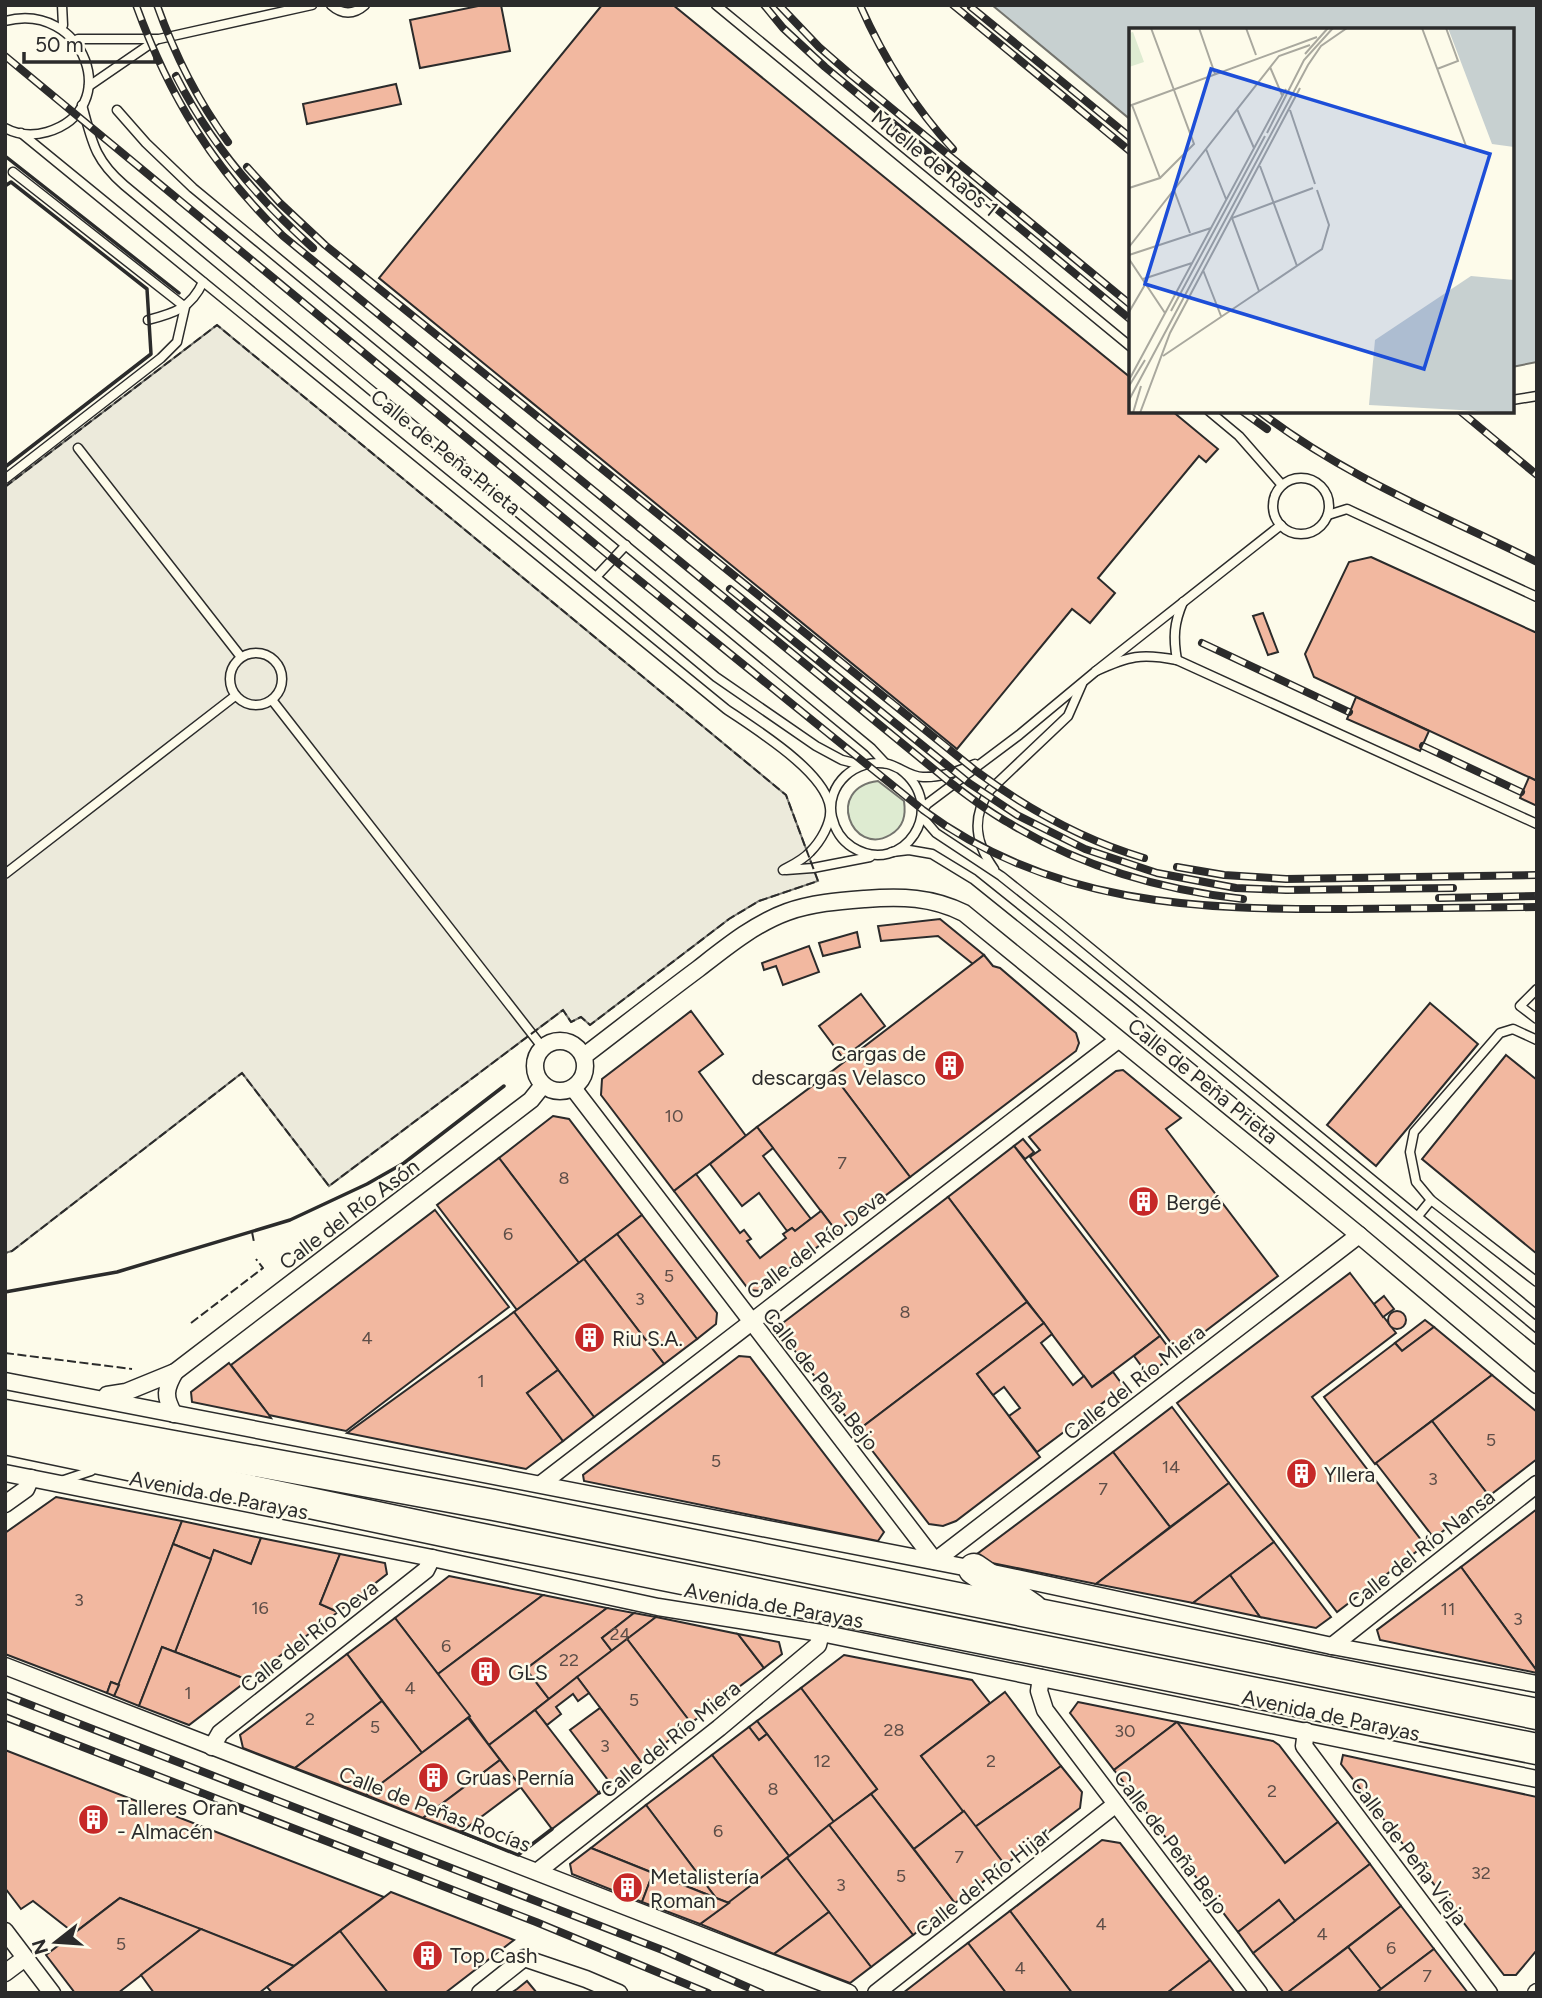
<svg xmlns="http://www.w3.org/2000/svg" width="1542" height="1998" viewBox="0 0 1542 1998" font-family="Figtree,sans-serif">
<rect width="100%" height="100%" fill="#fdfbea"/>
<!-- green -->
<path fill="#deebd1" stroke="#74746e" stroke-width="2" d="M878,781l26,20c2,14 0,26 -14,34 -38,22 -66,-47 -12,-54z"/>
<!-- parking -->
<path fill="#eceadb" stroke="#74746e" stroke-width="2" d="M217,325l569,470 32,86 -59,20 -30,18 -139,106 -9,-8 -10,5 -8,-12 -234,176 -87,-113 -230,178 -7,2v-766z"/>
<!-- water -->
<path fill="#c7d0d0" stroke="#74746e" stroke-width="2" d="M992,5h545v357l-25,5v-337h-381v90z"/>
<!-- building -->
<g fill="#f2b8a0" stroke="#2b2b2b" stroke-width="2">
<path d="M483,5h18l9,46 -90,17 -10,-48z"/>
<path d="M602,5h71l458,373v33h41l46,38 -12,13 -7,-6 -101,122 17,15 -25,30 -18,-14 -115,140 -578,-471z"/>
<path d="M396,84l5,20 -94,20 -4,-20z"/>
<path d="M1371,557l166,76v148l-223,-104 -9,-23 44,-92z"/>
<path d="M1263,613l15,39 -10,3 -15,-39z"/>
<path d="M1356,697l73,34 -9,20 -73,-32z"/>
<path d="M1529,777l8,4v25l-17,-8z"/>
<path d="M940,919l44,36 -11,9 -35,-28 -57,5 -3,-15z"/>
<path d="M857,932l3,15 -37,9 -4,-13z"/>
<path d="M809,946l10,26 -36,13 -7,-19 -12,4 -2,-7z"/>
<path d="M984,955l9,11 7,2 76,65 3,10 -3,8 -166,126 -79,-105z"/>
<path d="M861,994l24,32 -42,32 -24,-32z"/>
<path d="M1430,1003l48,41 -102,122 -49,-41z"/>
<path d="M691,1011l32,43 -24,18 47,64 -72,55 -73,-96 1,-16z"/>
<path d="M1506,1055l31,25v174l-115,-95z"/>
<path d="M1123,1070l58,48 -15,11 112,147 -100,76 -148,-195 10,-7 -11,-13 87,-66z"/>
<path d="M831,1072l79,105 -73,55 -80,-105z"/>
<path d="M553,1116l16,3 73,96 -63,48 -80,-105z"/>
<path d="M757,1127l16,21 -10,8 48,63 -16,12 -3,-3 -5,3 -28,-38 -17,13 -32,-42z"/>
<path d="M1023,1139l11,13 -9,7 -11,-13z"/>
<path d="M1014,1146l146,190 -68,51 -144,-190z"/>
<path d="M499,1158l80,105 -62,47 -80,-105z"/>
<path d="M696,1174l44,59 4,-3 7,9 -4,2 13,17 26,-20 -3,-4 9,-6 3,3 26,-20 16,21 -77,59 -11,-1 -75,-99z"/>
<path d="M948,1197l79,105 -170,129 -75,-97 2,-12z"/>
<path d="M435,1210l74,97 -163,124 -77,-16 -38,-50z"/>
<path d="M642,1215l75,98 -1,11 -19,15 -80,-105z"/>
<path d="M617,1234l80,105 -33,25 -80,-105z"/>
<path d="M584,1259l80,105 -70,53 -80,-105z"/>
<path d="M1350,1273l46,60 -84,64 113,148 -88,67 -160,-209z"/>
<path d="M1384,1296l10,13 -11,8 -9,-13z"/>
<path d="M1027,1302l17,21 -67,51 63,83 -84,64 -13,5 -14,-2 -72,-93z"/>
<circle cx="1397" cy="1320" r="9"/>
<path d="M514,1312l44,58 -31,23 36,48 -37,28 -179,-36z"/>
<path d="M1425,1320l9,7 -32,24 -7,-8z"/>
<path d="M1044,1323l8,11 -11,9 32,42 11,-9 8,11 21,-15 11,15 -87,65 -28,-36 11,-8 -16,-21 -11,8 -16,-21z"/>
<path d="M1434,1327l58,48 -117,89 -51,-67 71,-54 7,8z"/>
<path d="M1160,1336l14,19 -26,20 -14,-19z"/>
<path d="M739,1356l11,1 134,175 -6,9 -294,-60 -1,-6z"/>
<path d="M229,1363l40,52 2,3 -79,-16 -1,-10z"/>
<path d="M558,1370l36,47 -31,24 -36,-48z"/>
<path d="M1492,1375l45,37v47l-48,37 -57,-75z"/>
<path d="M1172,1407l57,76 -59,44 -57,-75z"/>
<path d="M1432,1421l57,75 -55,42 -58,-75z"/>
<path d="M1113,1452l57,75 -74,57 -119,-24v-6z"/>
<path d="M1229,1483l45,59 -81,61 -97,-19z"/>
<path d="M56,1497l126,24 -63,164 -8,-3 -4,11 -102,-39v-121z"/>
<path d="M1537,1509v162l-76,-104z"/>
<path d="M182,1521l79,17 -10,26 -37,-14 -3,9 -38,-15z"/>
<path d="M261,1538l79,16 -20,50 18,8 -90,68 -73,-28 39,-102 37,14z"/>
<path d="M1274,1542l57,75 -15,11 -56,-11 -30,-42z"/>
<path d="M173,1544l38,15 -36,93 -13,-5 -23,59 -25,-10z"/>
<path d="M340,1554l45,9 2,11 -49,38 -18,-8z"/>
<path d="M1461,1567l76,104v2l-157,-33 -3,-10z"/>
<path d="M1230,1575l30,42 -67,-14z"/>
<path d="M449,1576l94,19 -105,79 -43,-56z"/>
<path d="M543,1595l64,13 -81,61 23,30 -60,46 -51,-71z"/>
<path d="M607,1608l27,5 -32,25 10,13 -63,48 -23,-30z"/>
<path d="M634,1613l22,4 -44,34 -10,-13z"/>
<path d="M656,1617l82,17 26,34 -73,55 -64,-84z"/>
<path d="M395,1618l75,98 -48,37 -75,-99z"/>
<path d="M738,1634l41,8 3,12 -18,14z"/>
<path d="M627,1639l64,84 -50,39 -64,-85z"/>
<path d="M162,1647l13,5 73,28 -59,45 -50,-19z"/>
<path d="M347,1654l35,47 -87,67 -52,-20 -3,-13z"/>
<path d="M844,1655l128,25 18,23 -69,53 43,55 -50,38 -43,-55 6,-5 -76,-101z"/>
<path d="M577,1677l12,16 -11,8 -5,-7 -17,13 5,7 -14,11 -12,-15z"/>
<path d="M111,1682l8,3 -5,11 -7,-3z"/>
<path d="M801,1688l76,101 -43,33 -77,-101z"/>
<path d="M1005,1692l56,74 -86,61 -54,-71z"/>
<path d="M382,1701l40,52 -56,42 -71,-27z"/>
<path d="M1078,1702l99,20 -63,48 -44,-57z"/>
<path d="M600,1708l41,54 -30,22 -41,-54z"/>
<path d="M535,1710l64,83 -47,36 -63,-84z"/>
<path d="M468,1718l32,42 -77,58 -57,-23z"/>
<path d="M757,1721l10,13 -8,6 -10,-13z"/>
<path d="M1177,1722l96,19 6,4 59,77 -53,41z"/>
<path d="M1177,1722l108,141 53,-41 32,42 -75,57 -16,-21 -41,32 -124,-162z"/>
<path d="M749,1727l10,13 8,-6 67,88 -45,34 -77,-101z"/>
<path d="M5,1750l379,147 -90,69 -174,-68 -46,35 -41,-32 -12,8 -16,-21z"/>
<path d="M712,1755l77,101 -60,47 -13,-5 -70,-93z"/>
<path d="M1343,1755l194,42v153l-21,25h-12l-163,-211z"/>
<path d="M500,1760l21,27 -60,45 -38,-14z"/>
<path d="M1061,1766l21,26 -2,16 -75,57 -30,-38z"/>
<path d="M871,1794l84,109 -42,32 -84,-110z"/>
<path d="M646,1805l70,93 -125,-50z"/>
<path d="M964,1811l41,54 -50,38 -41,-54z"/>
<path d="M829,1825l84,110 -42,32 -84,-109z"/>
<path d="M1102,1840l18,3 90,117 -43,33h-95l-62,-82z"/>
<path d="M591,1848l62,25 -11,29 -70,-28 -2,-10z"/>
<path d="M787,1858l42,54 -55,42 -74,-30z"/>
<path d="M1370,1864l31,42 -114,87h-3l-31,-40z"/>
<path d="M653,1873l63,25 13,5 -29,21 -58,-22z"/>
<path d="M391,1892l123,48 -69,53h-57l-48,-62z"/>
<path d="M120,1898l81,31 -83,64h-43l-29,-38z"/>
<path d="M1279,1900l16,21 -42,32 -15,-21z"/>
<path d="M1401,1906l33,43 -53,40 -33,-42z"/>
<path d="M1010,1911l62,82h-66l-38,-50z"/>
<path d="M829,1912l42,55 -21,16 -76,-29z"/>
<path d="M201,1929l93,37 -35,27h-105l-13,-18z"/>
<path d="M340,1931l48,62h-116l-5,-6z"/>
<path d="M968,1943l38,50h-103l49,-38z"/>
<path d="M1348,1947l33,42 -5,4h-89z"/>
<path d="M1434,1949l34,44h-92l5,-4z"/>
<path d="M1210,1960l25,33h-68z"/>
<path d="M527,1981l10,12h-26l6,-4z"/>
</g>
<g fill="none" stroke-linecap="round" stroke-linejoin="round">
<defs>
<g id="lane">
<path d="M62,5l1,20"/>
<path d="M331,5c11,10 23,10 34,0"/>
<path d="M716,5l415,342"/>
<path d="M5,21c79,-21 120,88 42,111 -14,4 -29,3 -42,-4"/>
<path d="M78,39h81l153,-34"/>
<path d="M89,86l67,-46"/>
<path d="M82,105c10,36 12,54 42,80l592,492 100,69 26,14 20,5"/>
<path d="M117,110l29,33 47,45 678,560 14,15"/>
<path d="M21,133l705,576c29,20 100,63 104,99 2,15 -10,34 -20,44 -7,8 -18,13 -27,18"/>
<path d="M148,320c27,-7 43,-12 55,-38"/>
<path d="M1512,400l25,-4"/>
<path d="M1209,411l30,25 43,49"/>
<path d="M78,448l163,209"/>
<circle cx="1301" cy="506" r="28"/>
<path d="M5,479l156,-121 16,-16 8,-35 -172,-135"/>
<path d="M1328,515l19,-6 190,88"/>
<path d="M596,577l30,-32"/>
<circle cx="256" cy="679" r="26"/>
<path d="M1177,660c-4,-23 -3,-37 6,-58"/>
<path d="M1096,671c33,-15 45,-18 81,-11l360,164"/>
<path d="M272,700l271,348"/>
<path d="M900,769c51,38 3,110 -48,78 -11,-7 -17,-17 -20,-30 -7,-32 24,-60 56,-53 12,3 22,13 35,13 17,1 36,-6 52,-13"/>
<path d="M923,810l4,-6 92,-69 77,-64 185,-146"/>
<path d="M923,813v5l13,15 65,43 59,47 477,392"/>
<path d="M892,852l17,-2 23,4 41,25 158,127 406,334"/>
<path d="M994,869c-19,-26 -23,-52 -4,-79l78,-74 14,-32"/>
<path d="M786,870l27,-2 57,-11"/>
<path d="M5,874l230,-178"/>
<path d="M1537,989l-17,17 17,13"/>
<path d="M1537,1040l-24,-11 -13,4 -86,99 -4,20 6,30 15,18 106,82"/>
<path d="M1418,1216l13,-16"/>
<path d="M61,1481l30,-10"/>
</g>
<g id="street">
<circle cx="560" cy="1066" r="25"/>
<path d="M584,1056c38,-29 75,-58 114,-87 27,-21 56,-45 89,-57 25,-9 52,-11 78,-13 36,-3 67,-2 99,14l395,322 178,150"/>
<path d="M573,1088l362,473 424,-326"/>
<path d="M5,1381l969,188 358,77 205,38"/>
<path d="M107,1395l19,-3 49,-20 356,-272 12,-15"/>
<path d="M174,1414c-10,-17 -9,-25 1,-42"/>
<path d="M5,1473l427,85 226,49 163,26 716,146"/>
<path d="M541,1484l577,-444"/>
<path d="M5,1504l21,-15 5,-11"/>
<path d="M1332,1646l205,-162"/>
<path d="M5,1666l844,327"/>
<path d="M1041,1678l-2,13 6,19 214,283"/>
<path d="M1306,1731l-2,15 185,247"/>
<path d="M212,1747l8,-14 206,-163 6,-12"/>
<path d="M538,1871l181,-143 99,-83 3,-12"/>
<path d="M5,1931l47,62"/>
<path d="M5,1973l20,-15"/>
<path d="M480,1993l44,-35 62,21 33,14"/>
<path d="M876,1993l240,-189"/>
<path d="M1536,1993l1,-1"/>
</g>
<g id="highway">
<path d="M5,1415l489,90 1043,209"/>
<path d="M5,1439l462,97 1070,213"/>
<path d="M974,1569l58,40"/>
</g>
</defs>
<!-- lane casing -->
<use href="#lane" stroke="#2b2b2b" stroke-width="11"/>
<!-- street casing -->
<use href="#street" stroke="#2b2b2b" stroke-width="19"/>
<!-- highway casing -->
<use href="#highway" stroke="#2b2b2b" stroke-width="33"/>
<!-- lane -->
<use href="#lane" stroke="#fdfbea" stroke-width="8"/>
<!-- street -->
<use href="#street" stroke="#fdfbea" stroke-width="16"/>
<!-- highway -->
<use href="#highway" stroke="#fdfbea" stroke-width="30"/>
<defs>
<g id="rail">
<path d="M136,5c33,91 77,163 147,231l664,544c20,15 40,31 62,43 71,43 152,67 234,76"/>
<path d="M157,5c17,48 41,96 71,137"/>
<path d="M764,5l19,23 42,39 306,253"/>
<path d="M779,5l40,42 31,27 281,231"/>
<path d="M860,5c23,52 54,102 93,144"/>
<path d="M953,5l178,147"/>
<path d="M971,7l160,131"/>
<path d="M5,56l608,503 310,251c129,95 274,100 427,99 62,-1 125,-1 187,-2"/>
<path d="M176,76c34,67 81,122 137,172"/>
<path d="M247,167l33,36 45,42 651,526c50,37 107,69 168,87"/>
<path d="M1242,411l25,18"/>
<path d="M1259,411c84,65 183,104 278,151"/>
<path d="M1460,411l77,64"/>
<path d="M730,589l239,194 48,32 68,34 72,24 79,15 50,2 167,-2"/>
<path d="M1202,643l147,69"/>
<path d="M1423,746l98,46"/>
<path d="M1177,867l47,8 62,4 251,-4"/>
<path d="M1439,898l98,-2"/>
<path d="M5,1695l660,256 96,42"/>
<path d="M5,1717l531,205 172,71"/>
</g>
</defs>
<!-- rail casing -->
<use href="#rail" stroke="#2b2b2b" stroke-width="8"/>
<!-- rail -->
<use href="#rail" stroke="#fdfbea" stroke-width="5" stroke-dasharray="16" stroke-linecap="butt"/>
<!-- fence -->
<g stroke="#2b2b2b" stroke-width="2" stroke-dasharray="9 3.5" stroke-linecap="butt">
<path d="M5,487l212,-162 569,470 32,86 -59,20 -30,18 -139,106 -9,-8 -10,5 -8,-12 -234,176 -87,-113 -230,178 -7,2"/>
<path d="M252,1232l2,10"/>
<path d="M191,1323l72,-55 -7,-9"/>
<path d="M5,1353l127,16"/>
</g>
<!-- wall -->
<g stroke="#2b2b2b" stroke-width="3.5">
<path d="M5,156l174,137"/>
<path d="M5,186l6,-4 136,107 4,65 -146,113"/>
<path d="M5,1292l112,-20 173,-52 77,-36 37,-21 100,-77"/>
<path d="M599,1793l12,-9"/>
<path d="M461,1832l57,23 34,-26"/>
</g>
</g>
<!-- icons -->
<defs>
<symbol id="building-disc" viewBox="-11 -11 22 22"><circle r="9.5" fill="#c62828" stroke="#fdfbea"/><path d="M-4-6H4V6H1V3H-1V6H-4ZM-2.5-4.3h1.7v1.8h-1.7ZM.8-4.3h1.7v1.8H.8ZM-2.5-1h1.7V.8h-1.7ZM.8-1h1.7V.8H.8Z" fill="#fff"/></symbol>
</defs>
<g fill-rule="evenodd">
<use href="#building-disc" x="932" y="1048" width="35" height="35"/>
<use href="#building-disc" x="1126" y="1184" width="35" height="35"/>
<use href="#building-disc" x="572" y="1320" width="35" height="35"/>
<use href="#building-disc" x="1284" y="1456" width="35" height="35"/>
<use href="#building-disc" x="468" y="1654" width="35" height="35"/>
<use href="#building-disc" x="416" y="1760" width="35" height="35"/>
<use href="#building-disc" x="76" y="1802" width="35" height="35"/>
<use href="#building-disc" x="610" y="1870" width="35" height="35"/>
<use href="#building-disc" x="410" y="1938" width="35" height="35"/>
</g>
<g text-anchor="middle" dominant-baseline="central" stroke-width="5" stroke-linejoin="round" paint-order="stroke">
<!-- number labels -->
<g font-size="18" fill="#5d4e48">
<text x="674" y="1116">10</text>
<text x="842" y="1163">7</text>
<text x="564" y="1178">8</text>
<text x="508" y="1234">6</text>
<text x="669" y="1276">5</text>
<text x="640" y="1299">3</text>
<text x="905" y="1312">8</text>
<text x="367" y="1338">4</text>
<text x="481" y="1381">1</text>
<text x="1491" y="1440">5</text>
<text x="716" y="1461">5</text>
<text x="1171" y="1467">14</text>
<text x="1433" y="1479">3</text>
<text x="1103" y="1489">7</text>
<text x="79" y="1600">3</text>
<text x="260" y="1608">16</text>
<text x="1448" y="1609">11</text>
<text x="1518" y="1619">3</text>
<text x="620" y="1634">24</text>
<text x="446" y="1646">6</text>
<text x="569" y="1660">22</text>
<text x="410" y="1688">4</text>
<text x="188" y="1693">1</text>
<text x="634" y="1700">5</text>
<text x="310" y="1719">2</text>
<text x="375" y="1727">5</text>
<text x="894" y="1730">28</text>
<text x="1125" y="1731">30</text>
<text x="605" y="1746">3</text>
<text x="822" y="1761">12</text>
<text x="991" y="1761">2</text>
<text x="773" y="1789">8</text>
<text x="1272" y="1791">2</text>
<text x="718" y="1831">6</text>
<text x="959" y="1857">7</text>
<text x="1481" y="1873">32</text>
<text x="901" y="1876">5</text>
<text x="841" y="1885">3</text>
<text x="1101" y="1924">4</text>
<text x="1322" y="1934">4</text>
<text x="121" y="1944">5</text>
<text x="1391" y="1948">6</text>
<text x="1020" y="1968">4</text>
<text x="1427" y="1976">7</text>
</g>
<!-- street labels -->
<g font-size="21" fill="#2b2b2b" stroke="#fdfbea">
<text transform="translate(935 163) rotate(39)">Muelle de Raos 1</text>
<text transform="translate(446 452) rotate(39)">Calle de Peña Prieta</text>
<text transform="translate(1203 1081) rotate(39)">Calle de Peña Prieta</text>
<text transform="translate(349 1214) rotate(-37)">Calle del Río Asón</text>
<text transform="translate(816 1244) rotate(-37)">Calle del Río Deva</text>
<text transform="translate(821 1379) rotate(52)">Calle de Peña Bejo</text>
<text transform="translate(1134 1382) rotate(-38)">Calle del Río Miera</text>
<text transform="translate(219 1495) rotate(11)">Avenida de Parayas</text>
<text transform="translate(1421 1549) rotate(-38)">Calle del Río Nansa</text>
<text transform="translate(774 1605) rotate(10)">Avenida de Parayas</text>
<text transform="translate(309 1636) rotate(-38)">Calle del Río Deva</text>
<text transform="translate(1331 1715) rotate(12)">Avenida de Parayas</text>
<text transform="translate(670 1739) rotate(-39)">Calle del Río Miera</text>
<text transform="translate(435 1809) rotate(21)">Calle de Peñas Rocías</text>
<text transform="translate(1171 1842) rotate(53)">Calle de Peña Bejo</text>
<text transform="translate(1409 1851) rotate(53)">Calle de Peña Vieja</text>
<text transform="translate(983 1882) rotate(-38)">Calle del Río Hijar</text>
</g>
<!-- poi labels -->
<g font-size="21" fill="#2b2b2b" stroke="#fdfbea" text-anchor="start">
<text x="926" y="1053" text-anchor="end">Cargas de<tspan x="926" dy="24">descargas Velasco</tspan></text>
<text x="1166" y="1202">Bergé</text>
<text x="612" y="1338">Riu S.A.</text>
<text x="1324" y="1474">Yllera</text>
<text x="508" y="1672">GLS</text>
<text x="456" y="1777">Gruas Pernía</text>
<text x="117" y="1807">Talleres Oran<tspan x="117" dy="24">- Almacén</tspan></text>
<text x="650" y="1876">Metalistería<tspan x="650" dy="24">Roman</tspan></text>
<text x="450" y="1955">Top Cash</text>
</g>
</g>
<!-- overview -->
<g transform="translate(1129 28)">
<rect width="385" height="385" fill="#fdfbea"/>
<path d="M4,4l11,30 -15,5v-34z" fill="#deebd1"/>
<path d="M319,0h66v119l-22,-3zM342,248l43,4v133l-145,-8 6,-65z" fill="#c7d0d0"/>
<path fill="none" stroke="#a9a89e" stroke-width="2" d="M70,0l16,46M117,0l10,27M293,0l44,118M176,26l23,-26M141,39l12,28M308,41l21,-8 -12,-33M3,77l28,73M0,78l188,-69M108,81l17,39M161,82l25,74M138,105l37,-73 29,-32M77,121l20,50M131,138l37,100M0,160l31,-10 34,-34 -43,-116M45,162l16,43M0,219l150,-191 31,-11M0,227l82,-27M0,231l36,54M74,242l18,46M14,251l49,-16M130,263l-27,-73 81,-30M42,283l94,-175M0,284l17,-29M34,328l159,-107 7,-24 -12,-35M0,352l157,-291M0,358l16,-26M0,372l179,-335 13,-19 26,-18M4,385l8,-27M11,385l30,-80 130,-245"/>
<path fill="#1d4ed8" fill-opacity="0.15" stroke="#1d4ed8" stroke-width="3.5" d="M82,41l279,85 -66,215 -279,-85z"/>
<rect width="385" height="385" fill="none" stroke="#2b2b2b" stroke-width="3.5"/>
</g>
<!-- border -->
<rect width="1542" height="1998" fill="none" stroke="#2b2b2b" stroke-width="14"/>
<!-- north arrow -->
<g transform="translate(56 1942) rotate(253)" stroke="#fdfbea" stroke-width="5" paint-order="stroke">
<path d="M0-5L12 26L0 18L-12 26Z" fill="#2b2b2b"/>
<text y="-10" font-size="19" font-weight="bold" text-anchor="middle" fill="#2b2b2b">N</text>
</g>
<!-- scale -->
<path d="M24 52v10h131v-10" fill="none" stroke="#2b2b2b" stroke-width="3.5"/>
<text x="35" y="52" font-size="21" fill="#2b2b2b" stroke="#fdfbea" stroke-width="5" paint-order="stroke">50 m</text>
</svg>
